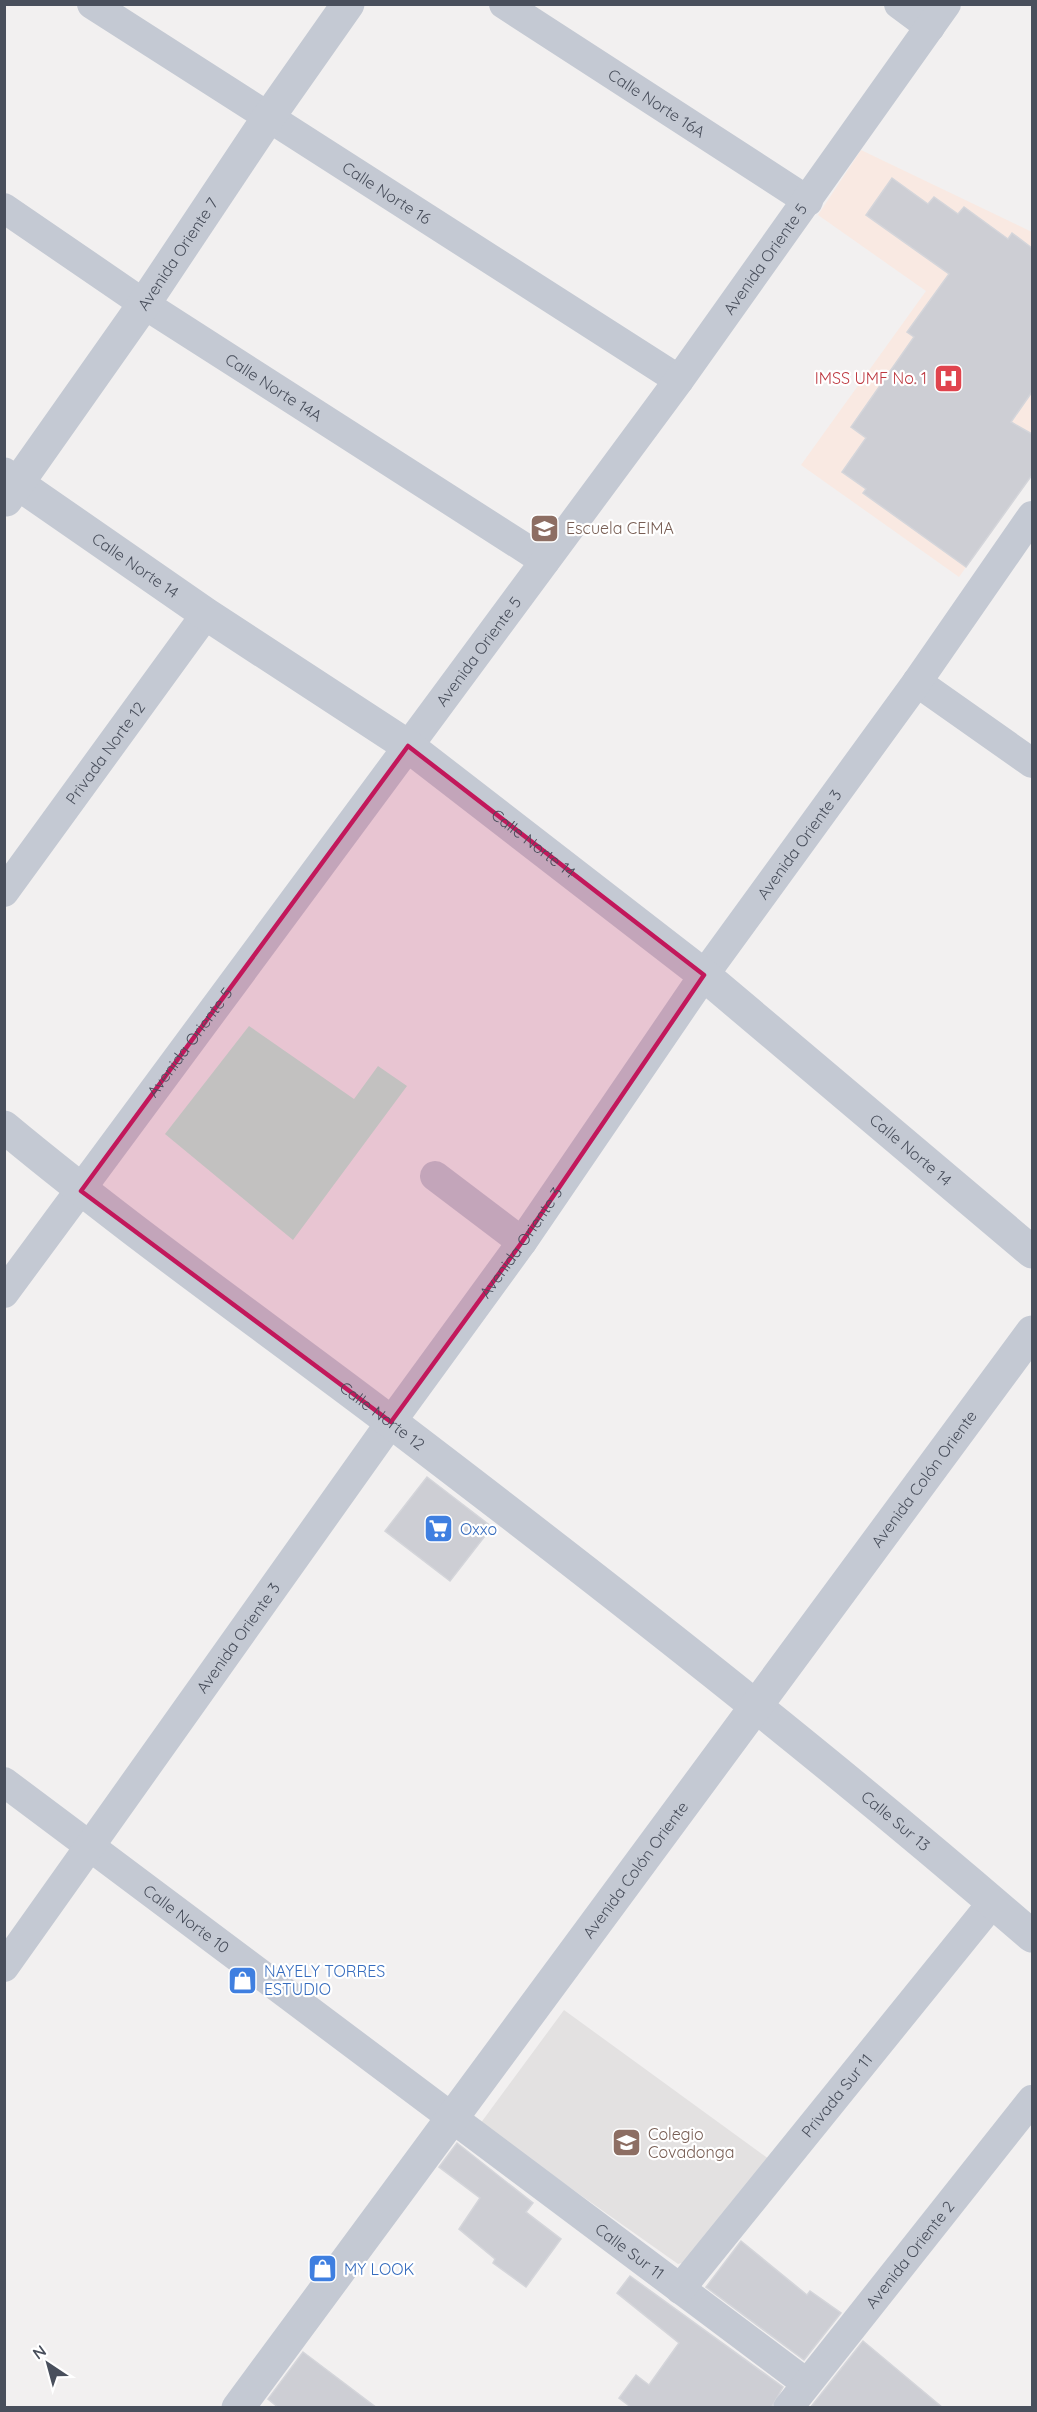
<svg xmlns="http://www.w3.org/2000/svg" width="1037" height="2412" viewBox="0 0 1037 2412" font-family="Quicksand,sans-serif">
<rect width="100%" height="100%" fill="#f2f0f0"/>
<!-- education -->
<path fill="#e3e1e1" d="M564,2010l209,152 -77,97 -18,5 -198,-140z"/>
<!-- medical -->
<path fill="#f9e9e2" d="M861,150l171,82v243l-73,102 -158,-112 125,-174 -108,-76z"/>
<!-- green -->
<path fill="#c2ecda" d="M249,1026l105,73 24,-33 29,20 -114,154 -128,-106z"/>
<!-- building -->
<g fill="#cdced4" stroke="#d4d5da" stroke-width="1.5">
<path d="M892,178l36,26 6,-7 24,17 6,-7 44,32 4,-6 20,15v144l-21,30 21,12v41l-66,92 -103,-74 3,-4 -24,-17 24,-34 -15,-11 63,-90 -7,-5 42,-58 -83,-59z"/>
<path d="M427,1477l65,50 -42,54 -65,-50z"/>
<path d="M457,2143l76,60 -7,9 35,27 -35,48 -33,-24 2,-4 -36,-30 21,-31 -41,-31z"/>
<path d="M741,2241l66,54 3,-4 31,22 -37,47 -98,-73z"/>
<path d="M630,2276l153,111 -12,21h-139l-13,-10 17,-23 13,10 30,-42 -62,-50z"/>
<path d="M863,2341l80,67h-133z"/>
<path d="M303,2352l74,56h-98l-11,-9z"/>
</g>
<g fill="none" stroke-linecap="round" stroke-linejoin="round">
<!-- minor -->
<g stroke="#c4c9d3" stroke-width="30">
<path id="s1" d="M92,4l587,376"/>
<path id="s2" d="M504,4l304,197"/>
<path d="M899,4l31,23"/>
<path id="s3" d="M4,208l140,96 401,257"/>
<path d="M917,682l115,81"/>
<path id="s4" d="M4,892l202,-278"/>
<path d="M435,1176l87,66"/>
<path id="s5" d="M4,1293l675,-913 267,-376"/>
<path id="s6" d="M4,1782l802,601"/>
<path id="s7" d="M4,1967l387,-545 131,-180 182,-267 213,-293 115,-166"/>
<path id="s8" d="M680,2289l313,-387"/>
<path id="s9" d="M788,2408l244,-308"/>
</g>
<!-- tertiary -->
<g stroke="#c4c9d3" stroke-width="33">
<path id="s10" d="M4,474l202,140 202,132 296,229 328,277"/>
<path id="s11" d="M6,500l138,-196 124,-186 80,-114"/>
<path id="s12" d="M4,1127c125,104 258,197 387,295 218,166 434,335 641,514"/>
<path id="s13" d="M238,2408l794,-1076"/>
</g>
</g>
<!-- marked area -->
<path fill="#c2185b" fill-opacity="0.2" stroke="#c2185b" stroke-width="4.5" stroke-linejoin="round" d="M408,746l296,229 -182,267 -131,180 -310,-231z"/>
<!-- icons -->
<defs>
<symbol id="hospital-square" viewBox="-11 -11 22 22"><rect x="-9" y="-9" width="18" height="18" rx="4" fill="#e0444e" stroke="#fff"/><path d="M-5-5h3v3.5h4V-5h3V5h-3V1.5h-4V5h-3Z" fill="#fff"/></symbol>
<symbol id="school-square" viewBox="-11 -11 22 22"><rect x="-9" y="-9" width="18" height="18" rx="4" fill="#8d6e63" stroke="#fff"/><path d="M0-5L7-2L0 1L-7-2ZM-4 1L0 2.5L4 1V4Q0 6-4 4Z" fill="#fff"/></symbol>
<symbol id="supermarket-square" viewBox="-11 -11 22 22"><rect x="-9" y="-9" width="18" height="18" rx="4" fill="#3f7fe0" stroke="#fff"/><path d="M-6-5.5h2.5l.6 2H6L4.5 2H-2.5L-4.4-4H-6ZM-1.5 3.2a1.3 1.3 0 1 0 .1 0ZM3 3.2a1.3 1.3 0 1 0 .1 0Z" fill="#fff"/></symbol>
<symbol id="shop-square" viewBox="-11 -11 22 22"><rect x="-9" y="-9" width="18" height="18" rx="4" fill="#3f7fe0" stroke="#fff"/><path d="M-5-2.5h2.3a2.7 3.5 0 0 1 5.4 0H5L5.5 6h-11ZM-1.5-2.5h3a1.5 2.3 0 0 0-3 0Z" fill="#fff"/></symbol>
</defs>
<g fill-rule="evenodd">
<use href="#hospital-square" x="932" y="362" width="33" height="33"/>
<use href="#school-square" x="528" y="512" width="33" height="33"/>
<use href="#supermarket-square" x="422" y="1512" width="33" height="33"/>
<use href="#shop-square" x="226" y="1964" width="33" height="33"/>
<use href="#school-square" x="610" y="2126" width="33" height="33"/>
<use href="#shop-square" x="306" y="2252" width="33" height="33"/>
</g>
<g text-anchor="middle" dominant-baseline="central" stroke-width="4.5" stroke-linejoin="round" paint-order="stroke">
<!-- street labels -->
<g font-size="16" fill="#494f5c" stroke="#fff">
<text stroke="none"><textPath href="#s2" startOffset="182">Calle Norte 16A</textPath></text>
<text stroke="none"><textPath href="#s1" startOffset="350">Calle Norte 16</textPath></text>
<text stroke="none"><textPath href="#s11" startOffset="300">Avenida Oriente 7</textPath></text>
<text stroke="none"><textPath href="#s5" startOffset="1284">Avenida Oriente 5</textPath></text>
<text stroke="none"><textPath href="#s3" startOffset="324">Calle Norte 14A</textPath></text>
<text stroke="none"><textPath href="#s10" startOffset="160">Calle Norte 14</textPath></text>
<text stroke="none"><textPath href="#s5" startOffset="798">Avenida Oriente 5</textPath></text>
<text stroke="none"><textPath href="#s4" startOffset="172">Privada Norte 12</textPath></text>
<text stroke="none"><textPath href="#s10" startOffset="646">Calle Norte 14</textPath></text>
<text stroke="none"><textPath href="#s7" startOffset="1376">Avenida Oriente 3</textPath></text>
<text stroke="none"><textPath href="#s5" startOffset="312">Avenida Oriente 5</textPath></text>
<text stroke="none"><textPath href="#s10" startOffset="1132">Calle Norte 14</textPath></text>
<text stroke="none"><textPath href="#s7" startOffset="890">Avenida Oriente 3</textPath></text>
<text stroke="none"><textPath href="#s12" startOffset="476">Calle Norte 12</textPath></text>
<text stroke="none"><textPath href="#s13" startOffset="1155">Avenida Colón Oriente</textPath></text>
<text stroke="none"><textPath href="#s7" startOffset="404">Avenida Oriente 3</textPath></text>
<text stroke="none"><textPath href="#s12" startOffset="1130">Calle Sur 13</textPath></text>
<text stroke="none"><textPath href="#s13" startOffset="669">Avenida Colón Oriente</textPath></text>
<text stroke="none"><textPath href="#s6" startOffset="228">Calle Norte 10</textPath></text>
<text stroke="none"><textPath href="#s8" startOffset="249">Privada Sur 11</textPath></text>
<text stroke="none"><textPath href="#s6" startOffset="782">Calle Sur 11</textPath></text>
<text stroke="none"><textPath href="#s9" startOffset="196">Avenida Oriente 2</textPath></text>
</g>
<!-- health labels -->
<g font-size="16" fill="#be3a42" stroke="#fff" text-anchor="end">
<text x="927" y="378">IMSS UMF No. 1</text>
</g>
<!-- education labels -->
<g font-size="16" fill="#785e54" stroke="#fff" text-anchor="start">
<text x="566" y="528">Escuela CEIMA</text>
<text x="648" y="2134">Colegio<tspan x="648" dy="18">Covadonga</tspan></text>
</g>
<!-- shop labels -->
<g font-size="16" fill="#366cbe" stroke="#fff" text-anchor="start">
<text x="460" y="1529">Oxxo</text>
<text x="264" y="1971">NAYELY TORRES<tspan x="264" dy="18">ESTUDIO</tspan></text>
<text x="344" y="2269">MY LOOK</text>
</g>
</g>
<!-- border -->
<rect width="1037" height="2412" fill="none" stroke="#494f5c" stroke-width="12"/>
<!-- north arrow -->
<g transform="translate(48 2364) rotate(324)" stroke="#ffffff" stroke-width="4.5" paint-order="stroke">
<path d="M0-4.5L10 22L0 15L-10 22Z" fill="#494f5c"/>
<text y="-9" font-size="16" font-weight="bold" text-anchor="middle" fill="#494f5c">N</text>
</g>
</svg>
